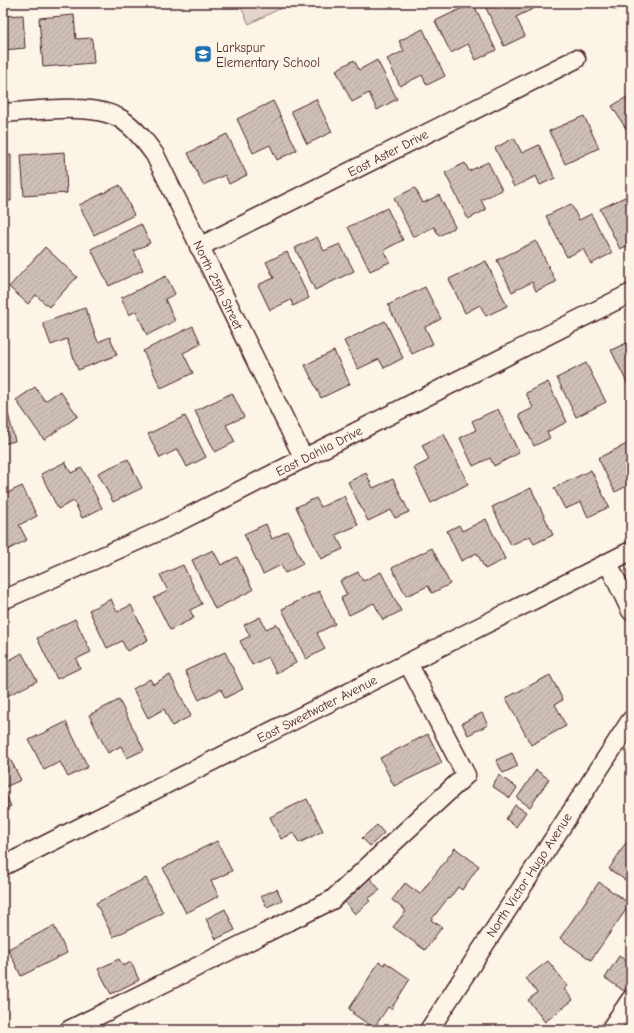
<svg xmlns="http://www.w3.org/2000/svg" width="634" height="1033" viewBox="0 0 634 1033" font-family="'Comic Neue',sans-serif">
<defs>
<pattern id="building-hatch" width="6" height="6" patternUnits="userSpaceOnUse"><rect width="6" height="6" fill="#cfc0b7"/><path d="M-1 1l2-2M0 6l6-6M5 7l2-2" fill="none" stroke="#b3a59e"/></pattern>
</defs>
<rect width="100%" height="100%" fill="#fcf5e5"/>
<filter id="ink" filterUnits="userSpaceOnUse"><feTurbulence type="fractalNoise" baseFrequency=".025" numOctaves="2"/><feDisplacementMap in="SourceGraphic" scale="8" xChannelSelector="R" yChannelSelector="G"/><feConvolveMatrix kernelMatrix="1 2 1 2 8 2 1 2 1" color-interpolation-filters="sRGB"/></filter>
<g filter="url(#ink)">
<!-- park -->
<path fill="#e2d5ca" stroke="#967a7a" d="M239,3h52l-42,21z"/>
<!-- building -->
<g fill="url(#building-hatch)" stroke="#4a1f2b">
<path d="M473,3l23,47 -20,10 -8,-16 -17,9 -16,-32z"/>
<path d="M491,3h54l-29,14 9,19 -21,10 -19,-40z"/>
<path d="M603,3h17l-4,7z"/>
<path d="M23,15l2,33 -21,2 1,16h-2v-50z"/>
<path d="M74,15l2,24 16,-1 2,25 -51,4 -4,-49z"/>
<path d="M423,29l22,47 -18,9 -5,-10 -22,11 -13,-27 17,-8 -5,-10z"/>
<path d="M354,60l5,10 18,-10 20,39 -20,11 -8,-17 -17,9 -16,-32z"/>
<path d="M630,95l1,1v41l-19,-31z"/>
<path d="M316,99l16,33 -25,12 -16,-33z"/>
<path d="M273,101l24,49 -20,10 -7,-15 -17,8 -16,-34z"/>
<path d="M584,116l15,32 -34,16 -16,-33z"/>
<path d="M227,134l20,41 -18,9 -4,-9 -22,10 -15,-32z"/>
<path d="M514,138l8,15 17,-8 16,33 -15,7 -4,-9 -22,11 -19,-39z"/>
<path d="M65,152l2,41 -43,3 -3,-41z"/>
<path d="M11,155v46h-8v-45z"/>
<path d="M488,162l14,28 -21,10 5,10 -18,9 -23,-46 20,-10 4,8z"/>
<path d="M120,185l14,30 -40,20 -15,-30z"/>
<path d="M415,188l8,15 16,-8 16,32 -16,9 -5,-9 -21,10 -19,-39z"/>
<path d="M631,194v50l-11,5 -20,-40z"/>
<path d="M571,204l8,16 12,-6 21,39 -21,11 -8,-15 -16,8 -21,-41z"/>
<path d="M387,208l16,32 -19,10 6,12 -20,9 -22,-44z"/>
<path d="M141,224l9,19 -16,8 9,19 -34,16 -18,-37z"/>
<path d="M317,237l7,14 16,-7 14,27 -39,19 -20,-42z"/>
<path d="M536,241l20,41 -20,9 -4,-9 -20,10 -15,-32z"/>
<path d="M45,247l32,30 -28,30 -13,-12 -8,9 -19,-17z"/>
<path d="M287,252l22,46 -16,8 -2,-6 -21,10 -12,-25 16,-7 -8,-16z"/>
<path d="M486,261l21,45 -21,10 -6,-11 -15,8 -16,-34z"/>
<path d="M166,276l9,18 -10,5 10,22 -28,14 -11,-24 -7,4 -8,-17z"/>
<path d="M425,287l16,32 -16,8 8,17 -21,10 -24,-49z"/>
<path d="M85,308l13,34 12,-5 7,18 -39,15 -11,-31 -16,6 -8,-22z"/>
<path d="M385,321l18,37 -19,10 -5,-9 -21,10 -14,-28z"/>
<path d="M193,326l8,18 -18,9 10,20 -32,15 -18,-37z"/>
<path d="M629,342l2,4v45l-20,-41z"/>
<path d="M334,351l16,33 -29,14 -16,-33z"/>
<path d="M586,363l20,39 -30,15 -19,-39z"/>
<path d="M548,382l19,40 -20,10 3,6 -16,8 -15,-31 14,-7 -7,-15z"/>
<path d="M35,387l10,14 15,-10 18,25 -34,24 -28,-40z"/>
<path d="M232,393l12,24 -18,8 9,17 -20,10 -20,-41z"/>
<path d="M6,406l9,35 -12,3v-37z"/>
<path d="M498,409l21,44 -25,13 -4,-8 -17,8 -13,-28 16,-8 -4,-9z"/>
<path d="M185,416l21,41 -19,10 -9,-18 -18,9 -12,-24z"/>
<path d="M444,434l24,50 -37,19 -17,-35 15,-8 -7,-15z"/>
<path d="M631,442v42l-16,8 -17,-34z"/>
<path d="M128,459l14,29 -29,14 -15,-29z"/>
<path d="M65,462l6,11 11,-5 20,40 -20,10 -8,-17 -16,8 -17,-35z"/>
<path d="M591,470l18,37 -21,10 -7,-15 -16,7 -11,-21z"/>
<path d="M366,473l7,15 20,-9 16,33 -14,6 -4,-8 -23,11 -20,-39z"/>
<path d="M22,486l15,30 -18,9 8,15 -20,10 -4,-9v-46z"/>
<path d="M531,488l22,47 -19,9 -4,-8 -19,9 -19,-38z"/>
<path d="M344,496l14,29 -22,10 7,14 -22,10 -25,-52 20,-9 5,9z"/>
<path d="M486,519l19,40 -20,10 -8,-16 -16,8 -14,-30 12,-6 3,6z"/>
<path d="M266,524l6,15 16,-8 15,33 -18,9 -4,-8 -18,9 -19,-40z"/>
<path d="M432,548l18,36 -18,9 -4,-7 -22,10 -14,-28z"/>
<path d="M213,550l8,15 16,-8 16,33 -38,19 -23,-49z"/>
<path d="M183,565l19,39 -12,6 4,8 -24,12 -16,-32 14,-7 -8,-16z"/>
<path d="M358,572l5,9 18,-9 20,39 -18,9 -9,-17 -25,12 -8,-17 6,-3 -7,-14z"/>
<path d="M319,591l16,33 -18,9 8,16 -19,10 -24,-50z"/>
<path d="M111,599l6,13 14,-7 17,35 -21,11 -5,-10 -15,7 -18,-38z"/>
<path d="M260,617l6,12 11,-5 19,39 -20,10 -8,-16 -16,8 -12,-24 10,-5 -6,-11z"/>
<path d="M75,619l16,33 -15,7 4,9 -23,11 -20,-41z"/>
<path d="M3,651l5,10 14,-8 15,28 -34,17z"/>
<path d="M225,652l18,37 -18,9 -4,-9 -22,11 -14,-29z"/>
<path d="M170,675l21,41 -19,10 -8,-17 -16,9 -15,-29 17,-10 3,5z"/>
<path d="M550,675l13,25 -8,4 11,22 -35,19 -25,-47z"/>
<path d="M119,700l25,50 -17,8 -6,-12 -13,7 -19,-38z"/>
<path d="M482,713l6,12 -20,10 -6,-12z"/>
<path d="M66,722l22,45 -20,10 -8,-15 -16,8 -15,-30z"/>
<path d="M428,734l14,29 -48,23 -14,-28z"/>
<path d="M512,753l6,13 -15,7 -7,-13z"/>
<path d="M9,757l12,23 -18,8v-28z"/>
<path d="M536,770l13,9 -19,28 -13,-9z"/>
<path d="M499,775l18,13 -7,10 -18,-12z"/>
<path d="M3,789l8,17 -8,4z"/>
<path d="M307,799l16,32 -24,12 -5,-10 -13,6 -11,-22z"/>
<path d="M515,805l11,7 -10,15 -10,-8z"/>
<path d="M377,825l7,8 -14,13 -8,-8z"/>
<path d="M631,835v49l-22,-15z"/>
<path d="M217,841l15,30 -21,10 8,15 -33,17 -23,-45z"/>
<path d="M455,848l24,18 -17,24 -4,-3 -9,12 -1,-1 -17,22 11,7 -17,23 -32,-23 13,-16 -14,-11 13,-17 15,11z"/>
<path d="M146,878l17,35 -50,24 -17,-34z"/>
<path d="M370,878l10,12 -12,9 2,2 -15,13 -12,-14z"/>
<path d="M599,882l31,22 -39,56 -31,-22z"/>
<path d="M277,889l5,11 -15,7 -6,-11z"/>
<path d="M225,909l10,21 -19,9 -10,-20z"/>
<path d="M54,926l13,27 -46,23 -13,-27z"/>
<path d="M619,956l12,8v16l-7,11 -19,-13z"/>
<path d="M119,959l4,7 8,-4 8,18 -28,14 -13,-25z"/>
<path d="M548,961l20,25 -4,3 9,11 -28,22 -17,-22 9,-7 -11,-15z"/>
<path d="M379,962l5,3 1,-3 25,17 -19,30 -3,-2 -14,21 -22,-15 2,-1 -5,-3z"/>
<path d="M3,970l6,14 -6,3z"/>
</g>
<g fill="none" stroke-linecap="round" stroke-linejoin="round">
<defs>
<g id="minor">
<path d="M3,113c32,-2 91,-11 118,6 14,9 24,22 34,36l149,304"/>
<path d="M199,247l377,-188"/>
<path d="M608,563l23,48"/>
<path d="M3,600l159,-70 469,-237"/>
<path d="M3,866l628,-315"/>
<path d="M69,1030l263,-130 134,-125 -58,-112"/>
<path d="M429,1030l202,-310"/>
<path d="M610,1030l21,-31"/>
</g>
</defs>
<!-- minor casing -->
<use href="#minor" stroke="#4a1f2b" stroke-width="21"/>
<!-- minor -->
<use href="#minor" stroke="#fcf5e5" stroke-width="18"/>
</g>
</g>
<!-- icons -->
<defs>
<symbol id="school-square" viewBox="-11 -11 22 22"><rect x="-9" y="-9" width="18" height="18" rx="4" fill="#1f6fb2" stroke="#fcf5e5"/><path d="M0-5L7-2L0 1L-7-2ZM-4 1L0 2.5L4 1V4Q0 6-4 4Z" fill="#fff"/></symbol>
</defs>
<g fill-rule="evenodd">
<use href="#school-square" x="193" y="44" width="20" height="20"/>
</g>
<g text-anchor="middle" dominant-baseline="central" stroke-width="3" stroke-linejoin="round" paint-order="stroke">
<!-- poi labels -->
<g font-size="13" fill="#4a1f2b" stroke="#fcf5e5" text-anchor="start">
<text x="216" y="47">Larkspur<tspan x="216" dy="15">Elementary School</tspan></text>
</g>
<!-- street labels -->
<g font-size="13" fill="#4a1f2b" stroke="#fcf5e5">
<text transform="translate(388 153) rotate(-27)">East Aster Drive</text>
<text transform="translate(218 285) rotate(64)">North 25th Street</text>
<text transform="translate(319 451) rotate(-27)">East Dahlia Drive</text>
<text transform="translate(317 709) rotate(-27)">East Sweetwater Avenue</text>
<text transform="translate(529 875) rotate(-57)">North Victor Hugo Avenue</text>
</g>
</g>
<!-- margin -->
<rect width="634" height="1033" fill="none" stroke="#fcf5e5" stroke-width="16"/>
<rect x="8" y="8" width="618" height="1017" fill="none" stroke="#4a1f2b" stroke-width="1.5" filter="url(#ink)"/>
</svg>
